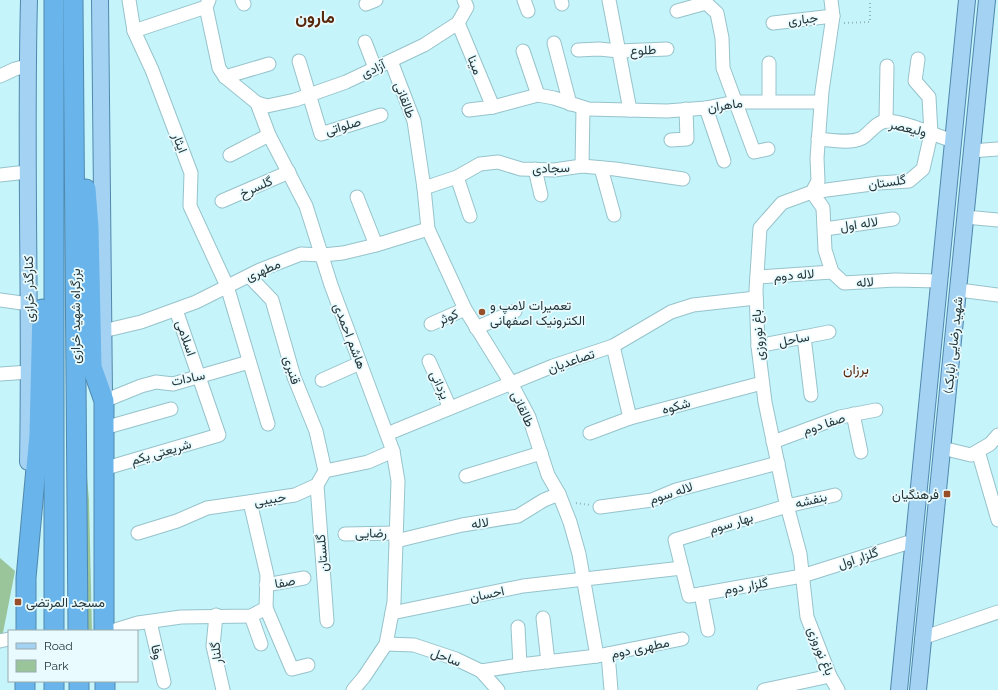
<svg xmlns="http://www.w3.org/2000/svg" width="998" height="690" viewBox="0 0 998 690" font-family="Raleway,Vazirmatn,sans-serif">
<rect width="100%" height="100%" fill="#c6f4fb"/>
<!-- green -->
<g fill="#9ac59a">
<path d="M81,410l8,90 3,131h-9z"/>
<path d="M0,558l15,13 -12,62h-3z"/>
</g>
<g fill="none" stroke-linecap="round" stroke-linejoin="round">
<defs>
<g id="minor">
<path d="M129,0l5,31 18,39 39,103 -1,33 37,80 41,138"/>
<path d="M209,0l-3,7 13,61 6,9 32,26 12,32 37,71 25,79 62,166 5,30 -4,121 -8,42 -22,33 -11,13"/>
<path d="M242,0l2,4"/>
<path d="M524,0l4,11"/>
<path d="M561,0l1,4"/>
<path d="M609,0l21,110"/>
<path d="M831,0l2,16 -11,75 -5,67 1,23 -6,11 -30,11 -22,25 -4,62 2,56 7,56 20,96 15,56 7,63 23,59 8,14"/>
<path d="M366,4l10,-4"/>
<path d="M677,11l29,-8 11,10 5,25 1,30 31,84 14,-3"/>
<path d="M458,23l35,84"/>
<path d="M773,23l60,-7"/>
<path d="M134,31l72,-24"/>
<path d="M365,42l10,26"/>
<path d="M554,43l16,61"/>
<path d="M578,50l21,-1 20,2 48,-2"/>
<path d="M523,51l15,44"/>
<path d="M918,59l-3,22 14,16 2,37 -8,35 -14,12 -30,2 -67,9 11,16 2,42 7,22 12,11 51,-3 44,1"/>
<path d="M299,61l22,73 60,-19"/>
<path d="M391,61l23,60 10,67 4,41 37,80 46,74 18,34 19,58 11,19 11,28 9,32 18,102"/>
<path d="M769,63v38"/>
<path d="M0,76l15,-7 12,-3"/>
<path d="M225,77l44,-13"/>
<path d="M257,103l10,3 28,-6 51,-18 78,-37 34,-22 9,-16 -3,-7"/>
<path d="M706,108l18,53"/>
<path d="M469,110l24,-3 45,-12 16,3 34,11 79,2 39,-3 29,-6h86"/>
<path d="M886,121l1,-55"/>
<path d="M818,139c13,1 32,5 44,-1 8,-5 15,-17 25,-17 20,1 47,14 66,20"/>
<path d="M671,140l16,-1 -1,-30"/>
<path d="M971,151l27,-2"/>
<path d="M230,155l39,-20"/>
<path d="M582,166l1,-58"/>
<path d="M601,168l13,47"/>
<path d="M535,169l6,26"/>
<path d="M0,175l27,-3"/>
<path d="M457,177l13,39"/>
<path d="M424,188l33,-11 23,-13 18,-2 23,7 33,1 28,-4 33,3 68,10"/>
<path d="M357,197l19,48"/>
<path d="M222,201l67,-29"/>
<path d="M965,217l33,3"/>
<path d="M825,229l68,-10"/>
<path d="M249,276l23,24 22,77 22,54 9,40"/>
<path d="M757,277l75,-5"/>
<path d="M959,290l39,5"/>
<path d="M0,300l29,4"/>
<path d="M431,324l34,-15"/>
<path d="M476,328l39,-17"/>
<path d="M103,331l38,-9 55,-20 64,-32 41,-16 22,1 20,-2 33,-8 52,-16"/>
<path d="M804,337l7,58"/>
<path d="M613,346l17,72"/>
<path d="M758,346l71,-14"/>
<path d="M429,361l21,47"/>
<path d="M0,374l30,-2"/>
<path d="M322,380l38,-17"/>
<path d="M104,401l37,-15 15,-4 17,2 76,-22"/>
<path d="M853,414l8,38"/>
<path d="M104,428l67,-19"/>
<path d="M590,433l40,-15 132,-35"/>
<path d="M387,434l166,-68 60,-20 58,-34 22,-7 63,-7"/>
<path d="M773,442l67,-25 36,-7"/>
<path d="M942,448l29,7 19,-11 8,-9"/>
<path d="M978,451l20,69"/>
<path d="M103,469l116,-34 -43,-125"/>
<path d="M466,476l75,-23"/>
<path d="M317,485l10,136"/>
<path d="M835,495l-48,11 -112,34 14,56 113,-20 111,-35"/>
<path d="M600,507l52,-7 24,-10 102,-27"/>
<path d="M138,533l39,-12 30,-13 88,-13 22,-10 8,-14 43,-9 25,-11"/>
<path d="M345,534l51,-1"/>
<path d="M396,541l66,-16 56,-9 26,-16 15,-6"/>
<path d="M266,585l38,-7"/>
<path d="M701,594l7,36"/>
<path d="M266,608l26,61 16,-4"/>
<path d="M392,613l131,-27 159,-18"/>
<path d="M216,615l-3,31 10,44"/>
<path d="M251,616l10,28"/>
<path d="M543,618l5,44"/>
<path d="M150,622l14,60"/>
<path d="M518,627l2,38"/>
<path d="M112,631l26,-8 43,-6 70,-1 15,-8 1,-33 -17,-73"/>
<path d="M922,638l76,-26"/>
<path d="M0,641l9,-2"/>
<path d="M386,644l28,1 42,14 25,12 17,19"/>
<path d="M608,654l3,36"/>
<path d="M481,671l39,-6 77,-9 85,-17"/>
<path d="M764,690l66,-14"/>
</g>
<g id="major">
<path d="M100,0l4,394"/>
<path d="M28,462c3,-154 -3,-308 1,-462"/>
<path d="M899,690l68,-690"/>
<path d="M918,690l69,-690"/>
</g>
<g id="highway">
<path d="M54,0v631"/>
<path d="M73,0l5,631"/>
<path d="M86,189l3,39 3,139 12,34v230"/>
<path d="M26,631v-53l13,-143 3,-126"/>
<path d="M54,681v9"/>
<path d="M79,681v9"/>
<path d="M105,681v9"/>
<path d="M25,690v-9"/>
</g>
</defs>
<!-- minor casing -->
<use href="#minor" stroke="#97c3cb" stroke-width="15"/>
<!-- major casing -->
<use href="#major" stroke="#5088ad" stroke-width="18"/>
<!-- highway casing -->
<use href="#highway" stroke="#5088ad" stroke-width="21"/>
<!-- path -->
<g stroke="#91b6bc" stroke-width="2" stroke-dasharray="1 3" stroke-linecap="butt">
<path d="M844,23l26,-1v-22"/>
<path d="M576,503l14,2"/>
</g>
<!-- minor -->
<use href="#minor" stroke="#fff" stroke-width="13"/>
<!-- major -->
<use href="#major" stroke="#a4d2f3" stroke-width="16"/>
<!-- highway -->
<use href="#highway" stroke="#68b4eb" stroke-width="19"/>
</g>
<!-- markers -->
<g fill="#964f28" stroke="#e9fbfe" stroke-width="1.5">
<circle cx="482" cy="312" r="4"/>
<rect x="943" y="490" width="8" height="8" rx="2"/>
<rect x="14" y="598" width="8" height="8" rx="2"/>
</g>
<g text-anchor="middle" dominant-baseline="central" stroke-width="3.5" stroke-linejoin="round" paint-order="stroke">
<!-- street labels -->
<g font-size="13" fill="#243639" stroke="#e9fbfe">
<text transform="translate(803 19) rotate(-6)">جباری</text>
<text transform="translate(643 50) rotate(-3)">طلوع</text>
<text transform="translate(475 65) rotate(68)">مینا</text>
<text transform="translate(373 69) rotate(-25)">آزادی</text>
<text transform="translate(405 100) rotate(69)">طالقانی</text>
<text transform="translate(725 105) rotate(-8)">ماهران</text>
<text transform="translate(343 126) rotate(-16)">صلواتی</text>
<text transform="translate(908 128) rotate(13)">ولیعصر</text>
<text transform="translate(180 143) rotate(69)">ایثار</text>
<text transform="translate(551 168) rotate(-2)">سجادی</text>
<text transform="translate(887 182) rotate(-8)">گلستان</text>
<text transform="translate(256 187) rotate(-24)">گلسرخ</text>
<text transform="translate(859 224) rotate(-8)">لاله اول</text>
<text transform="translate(263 270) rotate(-23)">مطهری</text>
<text transform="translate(794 275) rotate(-4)">لاله دوم</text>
<text transform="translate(865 282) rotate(-4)">لاله</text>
<text transform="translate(29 289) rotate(-91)">کنارگذر خرازی</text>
<text transform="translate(75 316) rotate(-90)">بزرگراه شهید خرازی</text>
<text transform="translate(448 317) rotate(-24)">کوثر</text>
<text transform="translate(758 335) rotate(-94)">باغ نوروزی</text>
<text transform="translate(350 336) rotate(69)">هاشم احمدی</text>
<text transform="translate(186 338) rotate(71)">اسلامی</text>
<text transform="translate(794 339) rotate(-11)">ساحل</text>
<text transform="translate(953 345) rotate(-84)">شهید رضایی (بابک)</text>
<text transform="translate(571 361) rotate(-19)">تصاعدیان</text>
<text transform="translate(292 370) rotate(73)">قنبری</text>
<text transform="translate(188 378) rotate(-12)">سادات</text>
<text transform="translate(440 385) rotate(66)">یزدانی</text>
<text transform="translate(676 406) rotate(-15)">شکوه</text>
<text transform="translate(523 409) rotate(65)">طالقانی</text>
<text transform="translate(824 424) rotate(-18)">صفا دوم</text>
<text transform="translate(161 452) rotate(-16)">شریعتی یکم</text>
<text transform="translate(671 493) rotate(-18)">لاله سوم</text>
<text transform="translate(270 499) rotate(-9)">حبیبی</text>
<text transform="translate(811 500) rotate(-13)">بنفشه</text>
<text transform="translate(480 523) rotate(-7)">لاله</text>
<text transform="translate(731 523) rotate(-17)">بهار سوم</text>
<text transform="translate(371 533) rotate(-1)">رضایی</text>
<text transform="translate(322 553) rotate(-95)">گلستان</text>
<text transform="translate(858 558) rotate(-18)">گلزار اول</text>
<text transform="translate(285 582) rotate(-10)">صفا</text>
<text transform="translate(746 586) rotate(-10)">گلزار دوم</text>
<text transform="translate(487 594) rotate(-12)">احسان</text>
<text transform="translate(640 648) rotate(-12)">مطهری دوم</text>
<text transform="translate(821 651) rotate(68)">باغ نوروزی</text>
<text transform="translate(157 652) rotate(77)">وفا</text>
<text transform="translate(216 653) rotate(-96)">گلنار</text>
<text transform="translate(446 657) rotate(21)">ساحل</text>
</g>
<!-- poi labels -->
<g font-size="13" fill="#243639" stroke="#e9fbfe" text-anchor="start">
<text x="490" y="305">تعمیرات لامپ و<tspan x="490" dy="15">الکترونیک اصفهانی</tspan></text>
<text x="939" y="494" text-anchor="end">فرهنگیان</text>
<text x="26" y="602">مسجد المرتضی</text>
</g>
<!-- neighbourhood labels -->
<g font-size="14" fill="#57280c" stroke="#e9fbfe">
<text x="856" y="369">برزان</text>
</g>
<!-- district labels -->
<g font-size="17" font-weight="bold" fill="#57280c" stroke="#e9fbfe">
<text x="315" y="17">مارون</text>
</g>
</g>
<!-- legend -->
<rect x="8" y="630" width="130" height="52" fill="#e9fbfe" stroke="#9aacaf"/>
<rect x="16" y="643" width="20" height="6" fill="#a4d2f3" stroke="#9aacaf"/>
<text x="44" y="650" font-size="12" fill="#243639">Road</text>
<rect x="16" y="660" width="20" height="12" fill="#9ac59a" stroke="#9aacaf"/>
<text x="44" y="670" font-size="12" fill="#243639">Park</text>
</svg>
